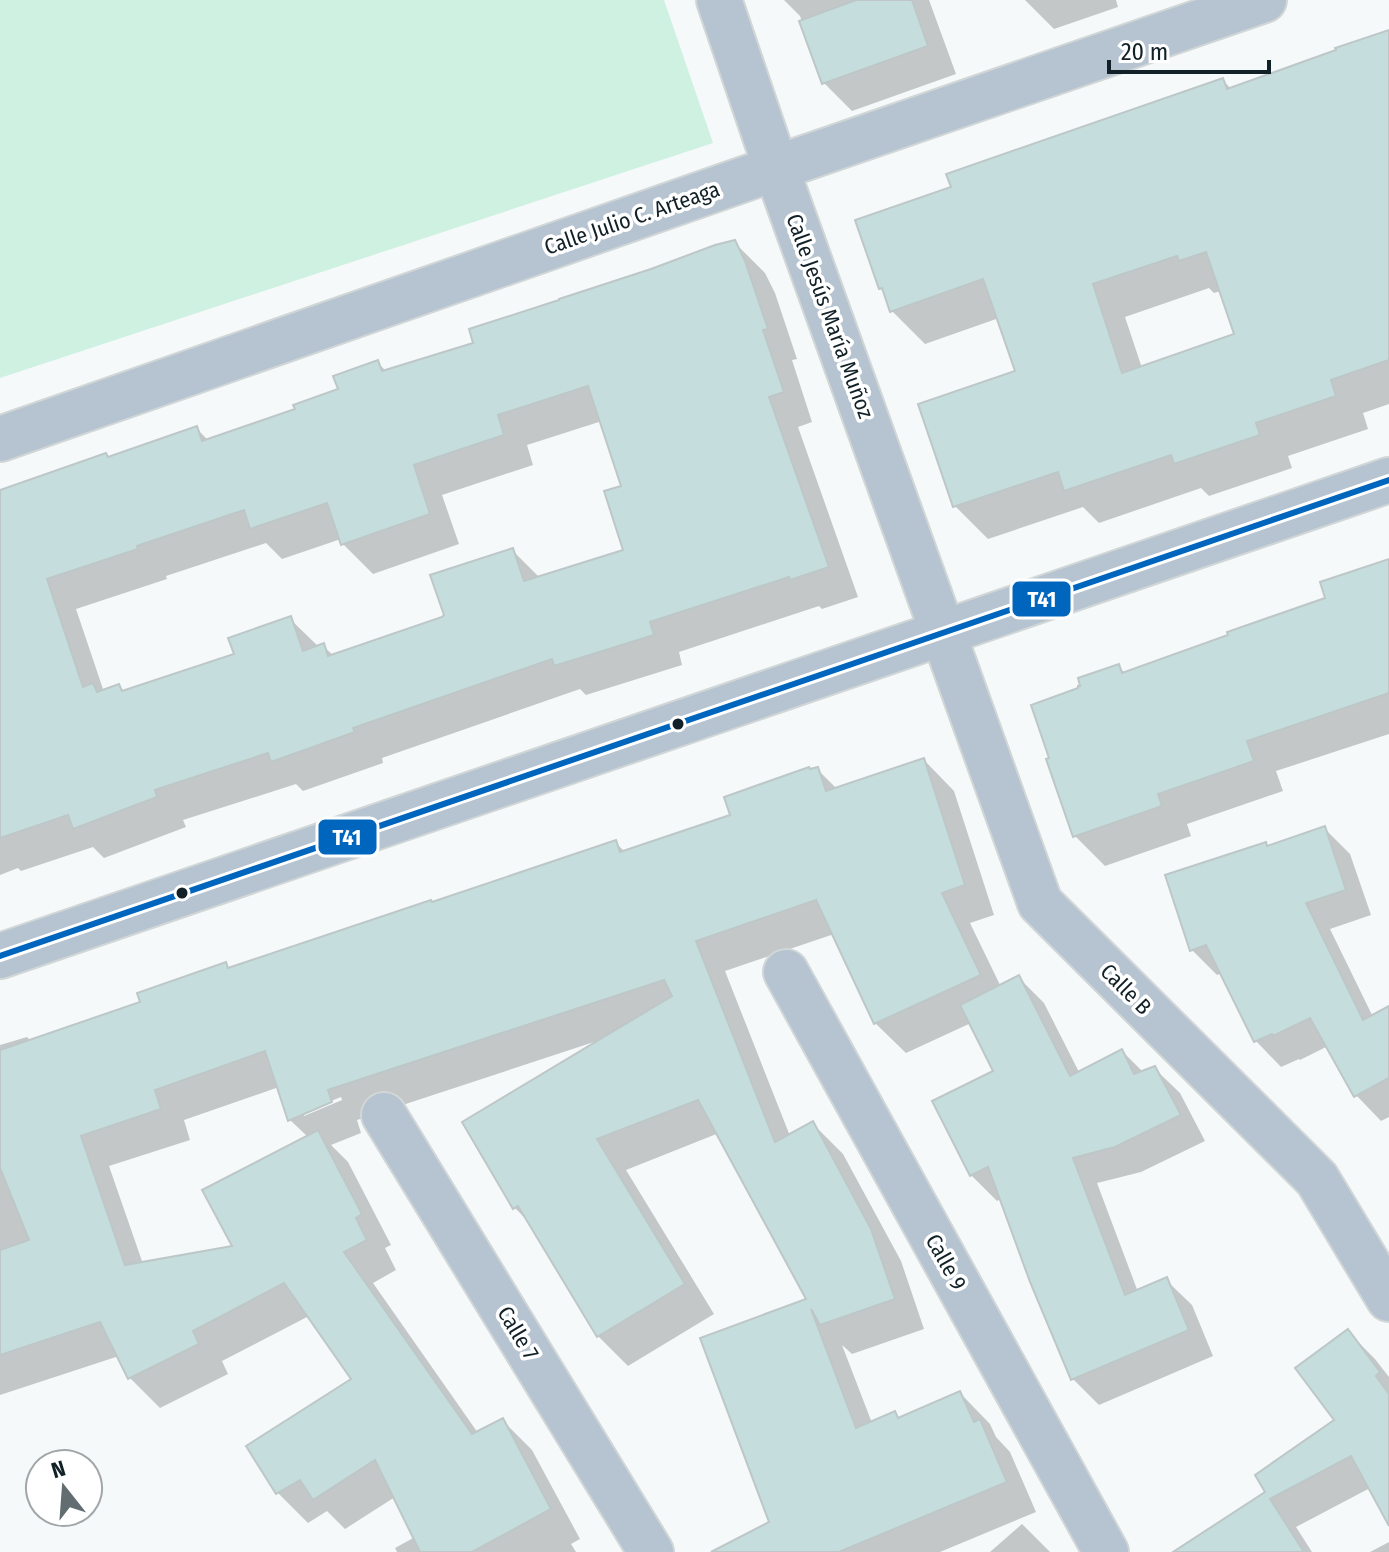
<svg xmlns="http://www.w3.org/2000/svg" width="1389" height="1552" viewBox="0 0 1389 1552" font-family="'Fira Sans Condensed',sans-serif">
<rect width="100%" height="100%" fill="#f5f9fa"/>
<!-- grass -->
<path fill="#cef1e1" d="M0,0h664l49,143 -713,235z"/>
<!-- shadow -->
<g fill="#0003" fill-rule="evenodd">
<path d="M784,0h145l27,74 -104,37 -28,-28 -24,-67z"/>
<path d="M1025,0h91l2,7 -64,22z"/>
<path d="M1389,32v372l-26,9 5,16 -80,27 4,12 -83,28 -8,-8 -102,35 -16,-16 -95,32 -33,-33 63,-134 -19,-54 -74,26 -33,-33 -6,-17 -6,-6 73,-100 270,-108 8,9zM1209,288l5,5 7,-2 15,45 -94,32 -17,-51z"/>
<path d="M734,242l31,31 10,20 22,66 -5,1 20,62 -14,5 60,170 -36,12 -3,-3 -140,46 3,13 -96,30 -6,-6 -198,69 1,5 -80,28 -7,-7 -113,36 3,7 -82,31 -11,-11 -72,24 -3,-3 -18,7v-384l110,-32 86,-31 12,12 89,-29 43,-20 38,-28 9,9 88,-28zM602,421l22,66 2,64 -86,27 -28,-28 -69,69 -109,37 -11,-10 -4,1 -29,-28 -54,36 -112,37 -6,-6 -14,6 -28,-83 91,-30 -1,-3 100,-33 16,16 59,-20 2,5 30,30 86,-30 -17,-49 91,-30 -6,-20z"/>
<path d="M1389,561v173l-113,37 7,20 -96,33 4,12 -86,30 -30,-30 5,-147 38,-23 8,8 202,-74z"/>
<path d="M924,760l30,31 40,124 -24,8 31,64 18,-9 25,25 36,71 42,-23 21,21 11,-4 26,25 25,48 -64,31 -44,11 41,109 28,-12 26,25 21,51 -114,49 -26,-26 -71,-181 -5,3 -26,-26 24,-103 -24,-49 -65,30 -31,-30 -41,-89 -109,37 65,165 23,-12 30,30 58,107 23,68 -72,25 -10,-9 30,78 23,-10 5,6 60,-26 30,31 6,13 14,15 26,60 -96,40h-202l33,-29 37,-223 -89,-167 -93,37 88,144 -86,52 -30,-30 -68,-113 -15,-15 -50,-86 132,-81 -240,79 4,13 -30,12 17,17 43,83 -6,3 11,22 -23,13 105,150 24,-13 30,30 48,89 -9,5 5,8h-179l-2,-4 20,-11 -20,-40 -50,32 -18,-18 -19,12 -30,-30 -30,-47 105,-66 -44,-64 -87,45 6,13 -68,34 -30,-30 -11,-22 -119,39v-350l27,-8 4,4 112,-38 83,-38 4,4 203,-65 182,-62 10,10 107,-36 85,-47 20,20zM279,1087l11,33 18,17 -73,110 -92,17 -34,-98 81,-26 -6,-20zM341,1097l1,3 -38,16v-4z"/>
<path d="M1325,829l25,25 21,61 -41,14 43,88 16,-9v109l-8,4 -25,-26 -28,-49 -28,14 -1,-1 -18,8 -25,-26 -34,-68 -5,2 -25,-25 73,-106 4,4z"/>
<path d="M1347,1331l28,28 14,18v145l-19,-34 -74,39 16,25h-122l78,-60 69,-71z"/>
<path d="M1022,1524l28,28h-60z"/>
<path d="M1389,1542v10h-19z"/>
</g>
<!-- building -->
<g fill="#c5dddc" stroke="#bdc7c7" stroke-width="2" fill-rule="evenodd">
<path d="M856,0h56l16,46 -106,38 -23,-63z"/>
<path d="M1389,30v330l-58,20 5,16 -80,27 4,12 -86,29 -3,-9 -107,36 -6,-19 -105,35 -35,-103 97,-33 -32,-92 -93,33 -8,-24 -3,1 -24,-69 96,-33 -5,-13 277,-96 4,11 109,-39 -1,-2zM1206,252l28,82 -112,39 -29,-89 84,-28 2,5z"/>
<path d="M735,240l10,21 23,68 -5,1 21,62 -15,5 60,170 -39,13 -1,-3 -139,45 4,13 -100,31 -2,-7 -199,69 2,4 -84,30 -3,-9 -113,37 2,7 -84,32 -5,-14 -68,23v-348l106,-37 2,4 89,-31 5,15 93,-32 -2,-4 45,-16 -5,-13 45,-16 4,11 91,-28 -4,-14 90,-29v-1l92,-30 64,-24zM588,386l33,100 -17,5 19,59 -99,31 -11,-33 -83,27 14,40 -2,2 -114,39 -4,-13 -21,8 -12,-35 -63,22 6,16 -112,37 -3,-7 -22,8 -4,-9 -10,4 -36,-108 91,-30 -1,-3 107,-36 6,19 77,-26 14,42 89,-31 -16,-49 90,-30 -6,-20z"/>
<path d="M1389,559v134l-142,48 7,20 -96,33 4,12 -89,31 -27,-78 3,-1 -18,-53 47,-17v-2h2l-2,-8 41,-14 3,9 106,-38 -1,-3 98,-34 -5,-16z"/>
<path d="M924,758l41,127 -23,8 39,82 -107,49 -58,-124 -120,41 79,201 38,-21 58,108 24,70 -75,26 -9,-16 45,119 39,-17 3,7 62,-27 14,31 6,-3 27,63 -168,70h-128l58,-30 -69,-184 106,-39 -108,-199 -101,39 88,145 -88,53 -79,-131 -5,3 -51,-87 210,-126 -8,-16 -336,110 4,12 -44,19 -23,-70 -110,39 6,19 -80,27 44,129 107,-19 -30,-56 116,-60 44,84 -6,4 11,22 -23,12 128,182 31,-16 48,91 -79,43h-52l-45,-92 -62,40 -13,-20 -24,14 -30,-48 105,-67 -67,-96 -91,48 6,13 -71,35 -28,-57 -100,33v-105l29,-10 -29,-72v-118l140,-48 -3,-9 89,-31 2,6 203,-68 1,2 184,-62 4,12 110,-37 -6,-18 85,-30 1,2 8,-2 8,24z"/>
<path d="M1325,826l21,64 -40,13 57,117 26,-14v72l-35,19 -44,-79 -37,18 -1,-2 -18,8 -48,-97 -16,6 -25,-76 101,-33 1,4z"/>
<path d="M1019,975l51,101 52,-27 12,25 21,-8 26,49 -66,32 -42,11 52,137 42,-18 22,53 -118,50 -41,-98 -42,-115 -18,9 -38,-75 61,-30 -33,-66z"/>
<path d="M1348,1329l32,43 -4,4 13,18v132l-38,-70 -81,43 34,53h-131l92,-60 -10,-17 79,-55 -39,-52z"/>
</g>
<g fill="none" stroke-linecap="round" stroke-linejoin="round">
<defs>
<g id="minor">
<path d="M719,0l57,168 264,735 277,276 72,120"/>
<path d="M0,439l776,-271 488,-168"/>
<path d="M786,972l320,580"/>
<path d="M384,1115l267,437"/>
</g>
<path id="tertiary" d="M0,956l1389,-476"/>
</defs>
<!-- minor casing -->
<use href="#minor" stroke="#d1d6d7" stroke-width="48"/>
<!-- tertiary casing -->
<use href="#tertiary" stroke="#d1d6d7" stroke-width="48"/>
<!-- minor -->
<use href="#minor" stroke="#b6c3d0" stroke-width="44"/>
<!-- tertiary -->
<use href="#tertiary" stroke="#b6c3d0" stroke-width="44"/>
<defs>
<path id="bus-1" d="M0,956l1389,-476"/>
</defs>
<!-- bus-1 casing -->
<use href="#bus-1" stroke="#fff" stroke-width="12"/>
<!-- bus-1 -->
<use href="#bus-1" stroke="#0065bd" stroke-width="6"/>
</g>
<!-- markers -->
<g fill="#112127" stroke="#fff" stroke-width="3">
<circle cx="678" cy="724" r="7"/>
<circle cx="182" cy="893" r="7"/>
</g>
<g text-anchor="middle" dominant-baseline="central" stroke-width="7" stroke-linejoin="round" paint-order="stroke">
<!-- street labels -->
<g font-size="22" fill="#112127" stroke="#fff">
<text transform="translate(632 218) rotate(-19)">Calle Julio C. Arteaga</text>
<text transform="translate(830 316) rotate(70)">Calle Jesús María Muñoz</text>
<text transform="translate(1126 989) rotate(45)">Calle B</text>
<text transform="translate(946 1262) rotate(61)">Calle 9</text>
<text transform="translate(518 1333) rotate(59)">Calle 7</text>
</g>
</g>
<g stroke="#fff" stroke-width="3">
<rect x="1011" y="580" width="61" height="38" rx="8" fill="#0065bd"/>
<rect x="317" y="818" width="61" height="38" rx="8" fill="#0065bd"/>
</g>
<g font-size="22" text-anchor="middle" font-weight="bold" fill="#fff">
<text x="1042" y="607">T41</text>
<text x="347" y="845">T41</text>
</g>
<!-- north arrow -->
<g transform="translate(64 1488) rotate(343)"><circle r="38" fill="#ffffff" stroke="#a0a6a9" stroke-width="2"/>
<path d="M0-6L14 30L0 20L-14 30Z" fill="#616d71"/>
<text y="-12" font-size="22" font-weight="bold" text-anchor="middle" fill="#112127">N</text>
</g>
<!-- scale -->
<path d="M1109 60v12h160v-12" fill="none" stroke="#112127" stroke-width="4"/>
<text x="1121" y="60" font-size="24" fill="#112127" stroke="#ffffff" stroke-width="6" paint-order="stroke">20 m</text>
</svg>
